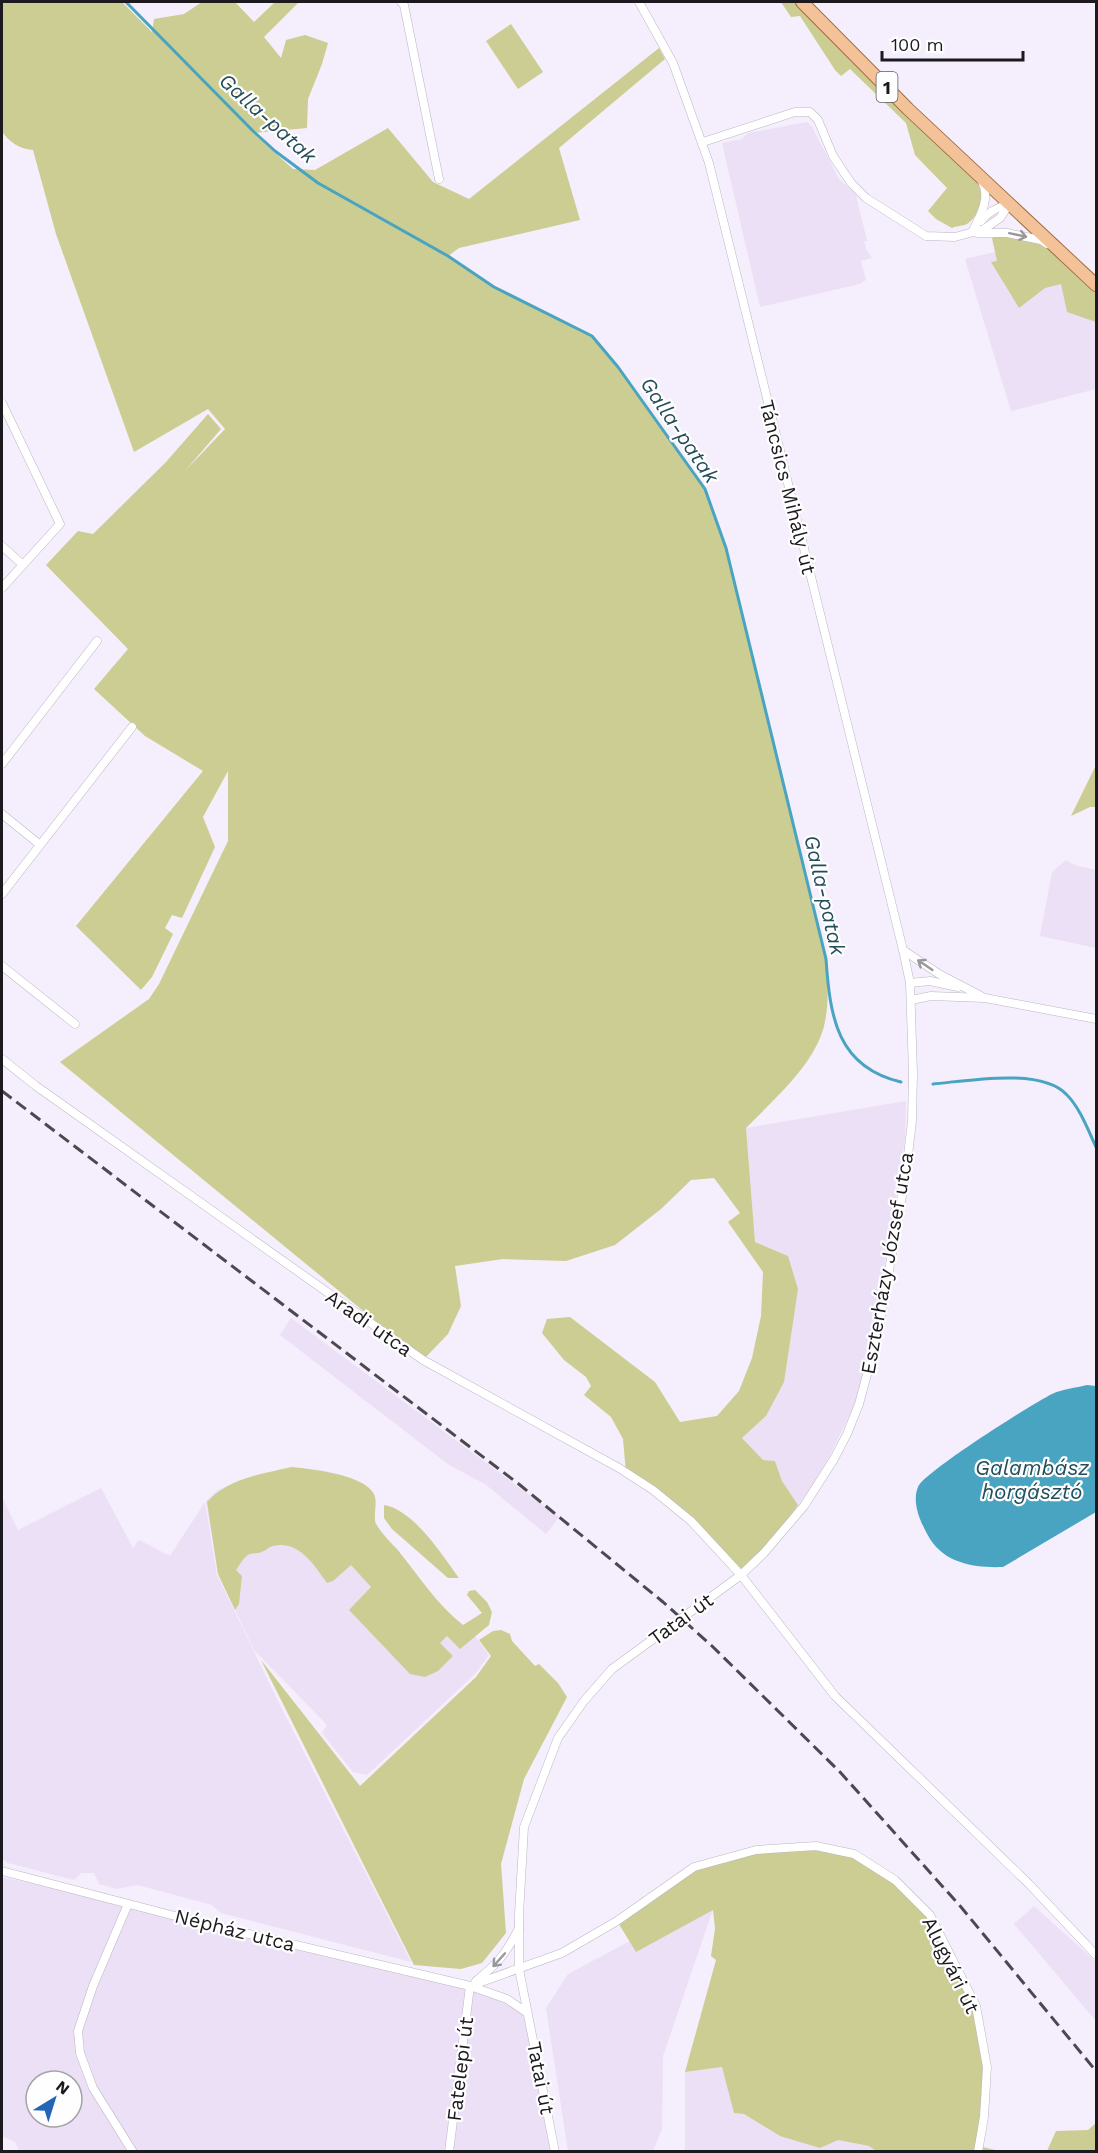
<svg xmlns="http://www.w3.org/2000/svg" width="1098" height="2153" viewBox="0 0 1098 2153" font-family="'Work Sans',sans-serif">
<rect width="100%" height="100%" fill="#f5eefc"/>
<!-- built -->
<g fill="#ebe0f5" fill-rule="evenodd">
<path d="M807,122l5,5 27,52 17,16 11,46h-3l2,8 6,9 -11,3 5,19 -6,4 -100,23 -38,-164 20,-4 6,-6z"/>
<path d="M992,238l104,65v86l-85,22 -46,-152 30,-7z"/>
<path d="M1066,860l8,5 22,5v78l-56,-12 12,-64z"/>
<path d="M906,1101l-1,37 -14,92 -28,148 -9,28 -25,51 -17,29 -14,19 -16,-24 -7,-20 -12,-1 -21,-22 24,-22 22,-160 -33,-14 -9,-114z"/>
<path d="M291,1318l268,199 -13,17 -61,-50 -36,-19 -169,-130z"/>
<path d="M292,1467l28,3 18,4 21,8 13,9 3,5v27l69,86 31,27 14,19 -14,19 -108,101 -14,-3 -31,-39 5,-8 -73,-75 -36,-76 -12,-73 12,-11 25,-11z"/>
<path d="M101,1488l32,60 6,-8 31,16 35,-54 12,73 61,126 133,261 -190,-49 -9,-8 -74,-20 -21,4 -18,-5 -5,-11h-13l-7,7 -66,-17 -6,-4v-362l16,33z"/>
<path d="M2,1877l126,27 342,82 56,26 29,139 -535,1 -5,-10 -13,-6zM36,2081h36v36h-36z"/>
<path d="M1034,1906l62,56v59l-82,-97z"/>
<path d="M713,1909l-50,147 -1,73 -9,22h-85l-22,-143 22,-34 62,-33 6,10z"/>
<path d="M722,2067l22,47 36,22 58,4 31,6 7,5 -191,1v-80z"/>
</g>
<!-- green -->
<g fill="#cbcd92">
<path d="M2,2h120l30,30 2,-13 30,-5 18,-12h33l19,20 21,-20h24l-35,35 17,21 5,-18 19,-5 23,8 -6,21 -14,35 -1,29 -54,5 40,36 22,1 73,-42 45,54 36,17 190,-151 6,11 -106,89 21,72 -121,28 -11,8 46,31 98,49 26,31 87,122 21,59 100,411c2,25 4,56 -6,79 -14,34 -49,64 -74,90l9,114 33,14 10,33 -14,93 -18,34 -24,22 21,22 12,1 7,20 16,24 -34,48 -23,22 -50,-54 -65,-48 -3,-34 -12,-22 -27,-22 7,-9 -5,-9 -22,-17 -22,-27 5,-14 23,-2 85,65 25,40 37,-6 22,-25 13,-33 9,-42 2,-44 -35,-50 12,-9 -26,-35 -23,2 -30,29 -46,36 -49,16 -63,-2 -48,7 6,40 -13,28 -25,26 -363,-298 89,-63 10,-15 69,-143v-70l-25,46 12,30 -33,71 -10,-3 -7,13 8,6 -21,43 -11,13 -65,-64 127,-155 -58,-35 -51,-47 34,-40 -82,-84 32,-34 15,3 73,-72 42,-48 13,15 -36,42 40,-42 -17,-20 -74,43 -78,-218 -23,-84c-14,-1 -23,-8 -31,-18z"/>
<path d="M781,2h18l180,183c5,13 1,30 -12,39 -4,2 -11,2 -15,4l-16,-9 -8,-8 19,-23 -32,-33 -9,-32 -56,-54 -9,7 -6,-6 -35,-54 -9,1z"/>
<path d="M511,24l32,48 -25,17 -32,-48z"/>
<path d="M998,236c49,2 64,21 98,51v35l-29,-10 -6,-28 -16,4 -26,20 -28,-46 6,-1 -5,-23z"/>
<path d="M1096,765v42h-6l-19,9z"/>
<path d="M292,1467c18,2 78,8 83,30 2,8 -2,20 1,27 5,9 14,18 21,25 21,26 40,56 66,76l19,-12 -15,-18 2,-4 6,-1 12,12 5,10 -3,13 -29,24 -13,-13 -7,7 13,13 -15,15 -13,6 -15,-3 -61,-64 22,-23 -20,-22 -18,16 -6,2c-13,-18 -28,-43 -54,-37 -5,1 -7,5 -12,6 -4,2 -10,1 -13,3 -5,3 -9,11 -12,15l6,6 -3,28 -4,6 -17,-36 -11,-72c22,-24 55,-28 85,-35z"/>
<path d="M384,1505c30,5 58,50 75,73h-11l-56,-49 -8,-11z"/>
<path d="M501,1630l9,4 2,7 23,25 4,-2 19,19 9,14 -43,82 -23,85 5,69 -24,30 -21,6 -47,-4 -153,-305 99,126 116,-109 15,-21 -12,-16 14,-9z"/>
<path d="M816,1846l38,8 41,26 35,35 46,91 11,61 -8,79 20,5h-123l-7,-5 -31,-6 -18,8 -40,-12 -36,-22 -10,-1 -12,-46 -37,5 31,-112 -5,-4 4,-27 -2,-19 -77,42 -19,-31 77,-54 62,-17z"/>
<path d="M1096,2123v28h-49l9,-20 32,-1z"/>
</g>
<!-- water -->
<path fill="#48a4c0" d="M1087,1385l9,1v126l-93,55c-27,1 -57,-3 -73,-28 -8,-14 -19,-35 -12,-52 6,-15 114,-83 134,-93 10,-5 24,-6 35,-9z"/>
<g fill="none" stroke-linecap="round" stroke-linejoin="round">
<!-- stream -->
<g stroke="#48a4c0" stroke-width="3">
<path d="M126,2l127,129 22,20 43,32 130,73 46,31 98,49 26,31 87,122 21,59 100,411c4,58 11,108 75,123"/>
<path d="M933,1084c34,-3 109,-17 134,11 13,13 21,35 29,52"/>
</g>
<defs>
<g id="street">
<path d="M401,2l3,3 35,174"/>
<path d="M703,142l92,-30h15l8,8 15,36 18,27 15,15 60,38 29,1 29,-8 16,-11 9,-14"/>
<path d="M981,221c7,-9 17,-14 28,-17"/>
<path d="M972,232c8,-15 20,-36 9,-52"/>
<path d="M977,233h30l34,7 6,4"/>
<path d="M2,403l58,121 -58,64"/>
<path d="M2,546l21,19"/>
<path d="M2,764l95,-123"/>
<path d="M2,814l37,30"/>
<path d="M2,894l130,-167"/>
<path d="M903,950l36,24 42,22"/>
<path d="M2,966l73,58"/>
<path d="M910,983l20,-2 28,6"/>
<path d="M911,1000l20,-4 54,2 111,21"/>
<path d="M2,1059l34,27 387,274 196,108 34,22 38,31 50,54 94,121 194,188 67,71"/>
<path d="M2,1871l200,52 268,63 37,13 19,13"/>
<path d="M128,1904l-35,82 -15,45 2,22 13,35 40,64"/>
<path d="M476,1981c22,-18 30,-27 43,-53"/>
<path d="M470,1986l92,-33 55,-32 77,-54 62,-17 60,-4 38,8 41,26 35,35 46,91 11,61 -3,50 -6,35"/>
<path d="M449,2152l21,-166"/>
<path d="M555,2152l-36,-183v-55l5,-87 34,-89 26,-37 28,-32 129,-94 23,-22 40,-47 30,-47 13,-25 12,-30 19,-70 28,-162 6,-51 1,-48 -3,-90 -7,-33 -194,-787 -36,-100 -34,-61"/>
</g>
<path id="primary" d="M802,2l106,107 188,176"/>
</defs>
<!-- street casing -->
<use href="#street" stroke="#bdb6c3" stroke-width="9"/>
<!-- primary casing -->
<use href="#primary" stroke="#a46d41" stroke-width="14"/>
<!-- street -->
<use href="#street" stroke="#fff" stroke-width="8"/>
<!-- primary -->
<use href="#primary" stroke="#f4c298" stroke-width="12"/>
<!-- rail -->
<path stroke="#4c484f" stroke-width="3" stroke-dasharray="12 6" stroke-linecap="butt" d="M2,1091l518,394 143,117 49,44 128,126 121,135 135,164"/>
</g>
<!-- one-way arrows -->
<defs><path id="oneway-shaft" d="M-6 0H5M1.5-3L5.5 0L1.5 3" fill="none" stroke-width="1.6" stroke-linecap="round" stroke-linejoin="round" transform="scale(1.5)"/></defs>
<g stroke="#99989a">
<use href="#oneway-shaft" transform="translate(1018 235) rotate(12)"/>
<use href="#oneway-shaft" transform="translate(925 965) rotate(-146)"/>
<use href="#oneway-shaft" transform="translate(499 1960) rotate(132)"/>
</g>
<g text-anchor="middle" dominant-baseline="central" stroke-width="4.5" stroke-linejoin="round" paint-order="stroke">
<!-- shield labels -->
<rect fill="#fefefe" stroke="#605e62" stroke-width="1.5" x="876.5" y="72" width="21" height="30" rx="4.5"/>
<g font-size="18" font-weight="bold" fill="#1d1a1f">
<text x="887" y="87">1</text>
</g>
<!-- street labels -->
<g font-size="20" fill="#1d1a1f" stroke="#fefefe">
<text transform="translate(788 487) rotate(76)">Táncsics Mihály út</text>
<text transform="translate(887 1263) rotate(-80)">Eszterházy József utca</text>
<text transform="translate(369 1323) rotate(35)">Aradi utca</text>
<text transform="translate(681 1619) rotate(-36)">Tatai út</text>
<text transform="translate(235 1930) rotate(14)">Népház utca</text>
<text transform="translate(951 1965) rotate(64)">Alugyári út</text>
<text transform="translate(460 2069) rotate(-83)">Fatelepi út</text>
<text transform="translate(541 2078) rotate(79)">Tatai út</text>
</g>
<!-- water labels -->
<g font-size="21" font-style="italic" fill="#244d5a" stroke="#fefefe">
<text transform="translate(268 118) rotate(42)">Galla-patak</text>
<text transform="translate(680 430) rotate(56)">Galla-patak</text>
<text transform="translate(825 895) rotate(77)">Galla-patak</text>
<text x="1032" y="1467">Galambász<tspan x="1032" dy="24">horgásztó</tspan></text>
</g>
</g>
<!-- border -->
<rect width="1098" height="2153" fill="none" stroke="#1d1a1f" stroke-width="6"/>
<!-- north arrow -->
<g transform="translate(54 2099) rotate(38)"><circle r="28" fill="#fefefe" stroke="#a4a3a5" stroke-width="1.5"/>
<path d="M0-4.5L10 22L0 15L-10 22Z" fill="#2365b6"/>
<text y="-9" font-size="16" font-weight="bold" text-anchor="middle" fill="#1d1a1f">N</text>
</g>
<!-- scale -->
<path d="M882 51v9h141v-9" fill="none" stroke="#1d1a1f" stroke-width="3"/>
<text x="891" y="51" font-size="18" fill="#1d1a1f" stroke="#fefefe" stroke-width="4.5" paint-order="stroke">100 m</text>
</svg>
